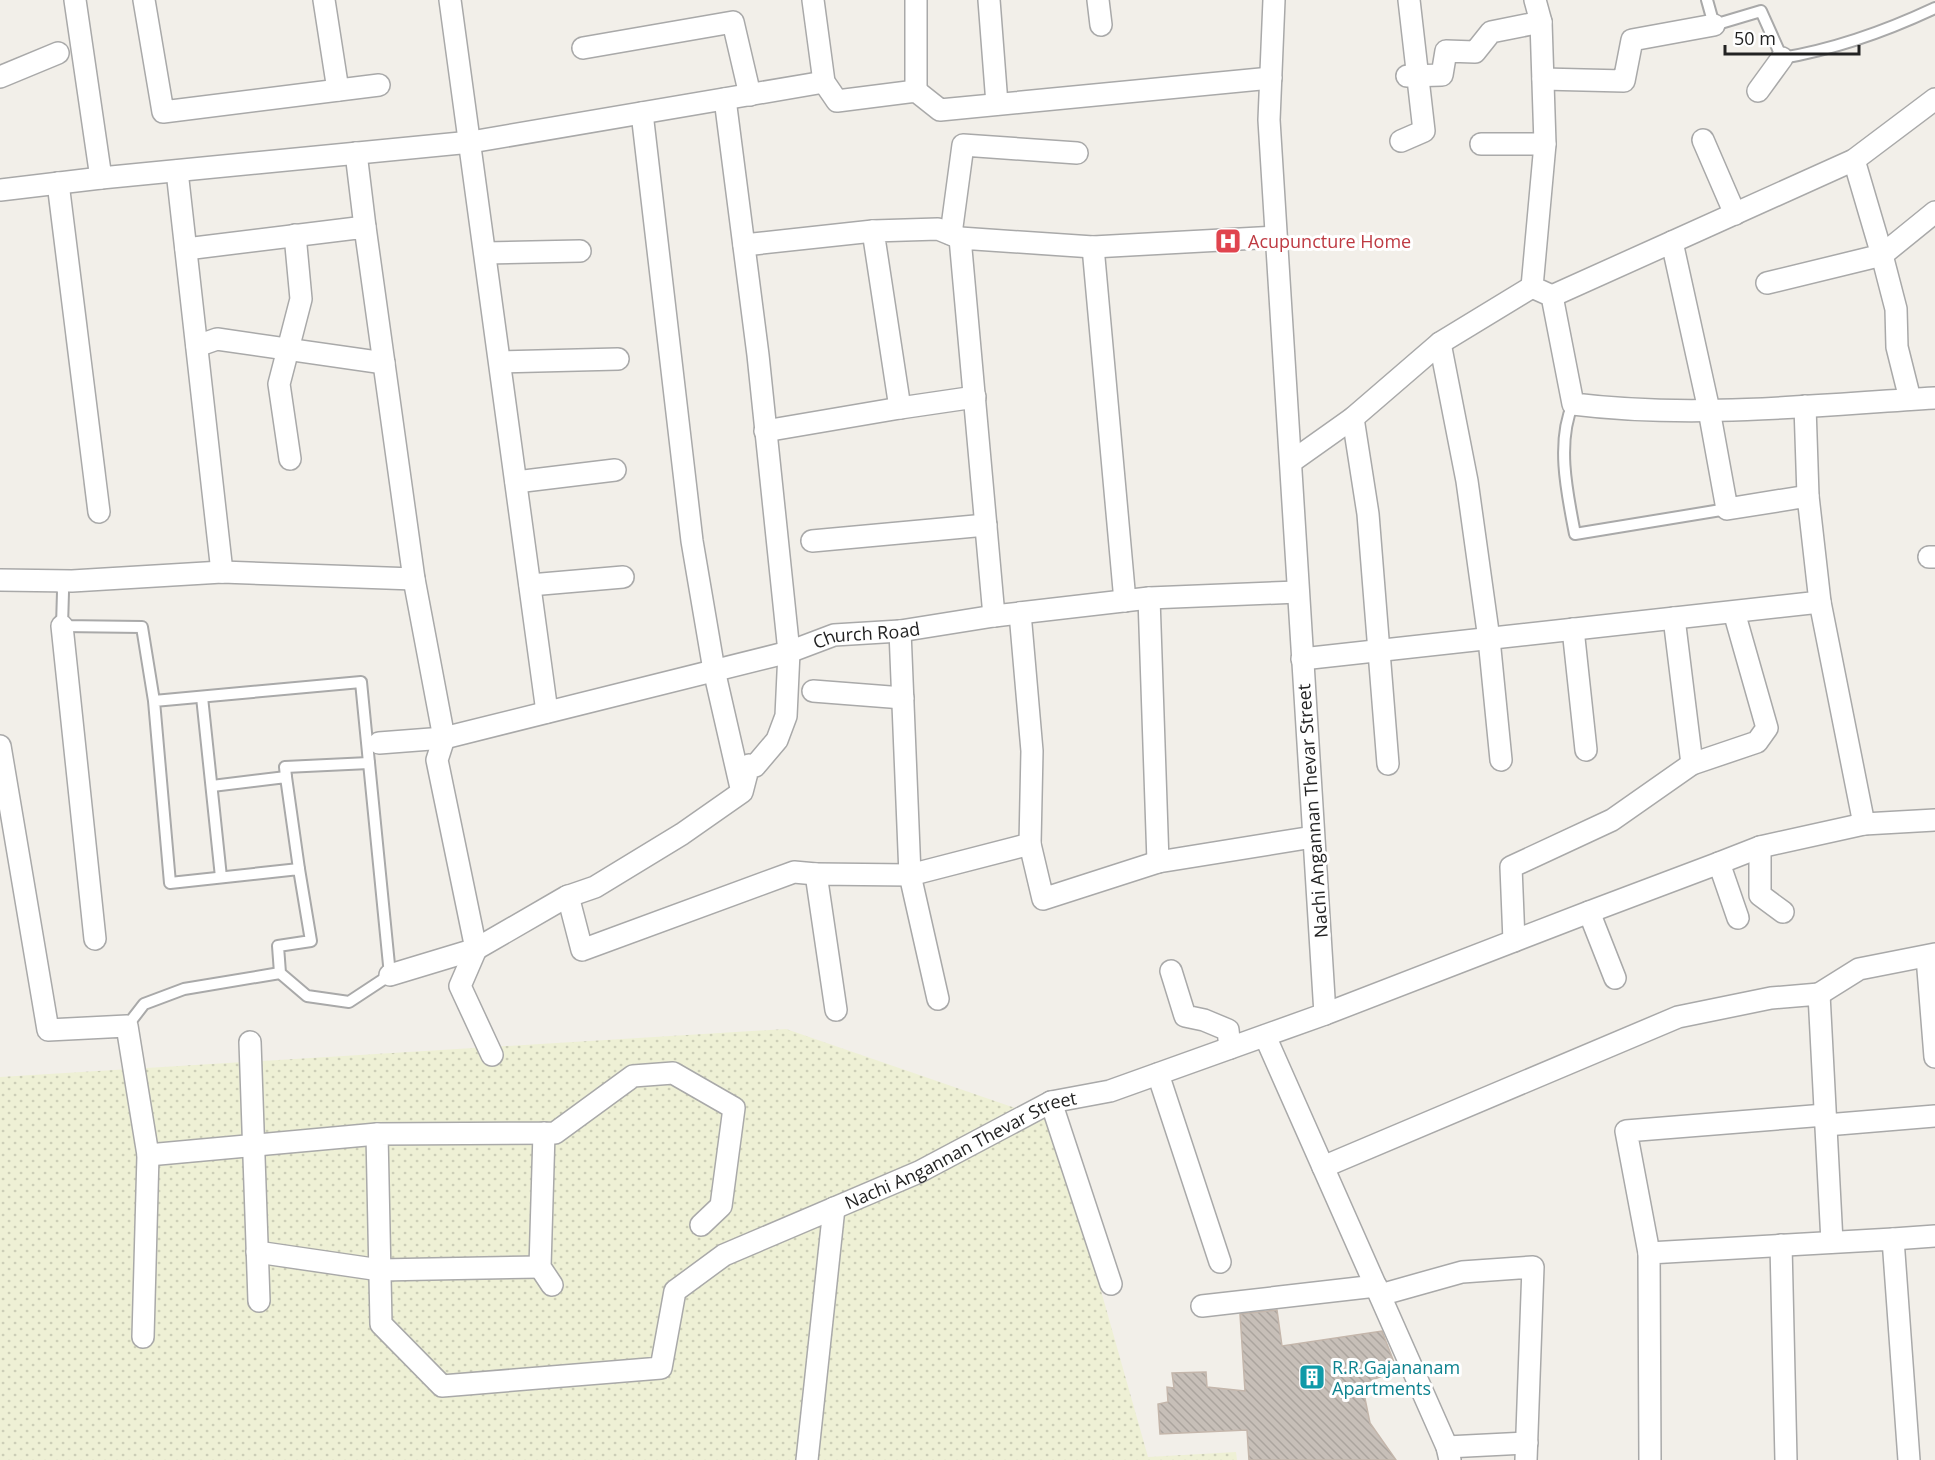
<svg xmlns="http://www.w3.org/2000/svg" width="1935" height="1460" viewBox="0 0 1935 1460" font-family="'Open Sans',sans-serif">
<defs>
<pattern id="farmland-dots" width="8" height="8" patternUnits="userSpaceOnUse" patternTransform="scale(1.5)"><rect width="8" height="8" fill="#eef0d5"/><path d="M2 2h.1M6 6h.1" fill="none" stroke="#ccceb7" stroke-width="1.8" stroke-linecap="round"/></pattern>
<pattern id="building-back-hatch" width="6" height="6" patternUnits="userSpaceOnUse" patternTransform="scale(1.5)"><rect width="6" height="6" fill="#c7bfb8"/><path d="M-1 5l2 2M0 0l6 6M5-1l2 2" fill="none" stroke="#aba49e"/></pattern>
</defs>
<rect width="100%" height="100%" fill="#f2efe9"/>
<!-- farmland -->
<path fill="url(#farmland-dots)" d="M786,1029l267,92 95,336 88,-5 1,8h-1237v-383z"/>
<!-- building -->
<path fill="url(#building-back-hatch)" stroke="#c4b6ab" stroke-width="1.5" d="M1277,1310l5,36 100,-15 15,39 -35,14 8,39 26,37h-147l-2,-30 -87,4 -2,-30 10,-2 -1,-15 7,1 -2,-15 34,-1 1,15 38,4 -5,-77z"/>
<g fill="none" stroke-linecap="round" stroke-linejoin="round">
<defs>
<g id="service">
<path d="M1707,0l7,25 47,-14 21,47c54,-9 104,-27 153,-50"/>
<path d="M1573,404c-17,38 -6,89 2,130l152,-25"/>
<path d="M60,581l3,11 -1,34 80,1 12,74 16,182 129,-14 12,72 -33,5 2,27 27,23 42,6 41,-27 -29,-293 -207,19"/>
<path d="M202,697l19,180"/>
<path d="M286,777l-1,-10 84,-4"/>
<path d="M212,786l74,-9 13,92"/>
<path d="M127,1026l17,-22 40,-15 96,-16"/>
</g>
<g id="minor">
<path d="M75,0l26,178 370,-36 353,-60"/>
<path d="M144,0l19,112 216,-27"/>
<path d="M324,0l14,90"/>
<path d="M450,0l97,712"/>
<path d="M813,0l11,82 13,19 79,-10 24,19 331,-32"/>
<path d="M989,0l8,104"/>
<path d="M1098,0l3,25"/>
<path d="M1535,0l6,22 4,122 -13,143 20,9 21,108c121,15 242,1 362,-6"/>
<path d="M583,48l150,-26 17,73"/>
<path d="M1407,76l35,-1 4,-24 29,1 16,-20 50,-10"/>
<path d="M0,77l58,-24"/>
<path d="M1543,79l81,2 8,-41 82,-15"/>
<path d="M916,91v-91"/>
<path d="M1758,91l24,-33"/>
<path d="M642,113l50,428 22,129 27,118"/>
<path d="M1703,140l32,74"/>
<path d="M1401,141l23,-10 -15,-131"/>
<path d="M1481,144h64"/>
<path d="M356,153l9,74"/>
<path d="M177,171l45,401"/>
<path d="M58,183l41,329"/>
<path d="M0,190l101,-12"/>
<path d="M951,234l12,-89 114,8"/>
<path d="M1672,242l182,-82 81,-61"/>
<path d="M744,245l129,-14"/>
<path d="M1093,247l32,354"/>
<path d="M186,249l179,-22 49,352 30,159 -7,22 39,189 -16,37 32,69"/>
<path d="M485,253l95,-2"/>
<path d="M1767,283l115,-28 -28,-95"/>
<path d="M1440,343l27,138 22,158 12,121"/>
<path d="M197,346l20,-7 167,24"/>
<path d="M500,362l118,-3"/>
<path d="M1910,399l-13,-52 -1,-38 -14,-54 53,-43"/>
<path d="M1805,406l3,90"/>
<path d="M900,408l75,-11"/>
<path d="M1353,418l15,96 20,250"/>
<path d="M765,431l135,-23 -27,-177 65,-2 22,9"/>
<path d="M290,459l-11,-75 22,-85 -6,-64"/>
<path d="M1291,462l62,-44 87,-75 92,-56"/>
<path d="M516,482l99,-12"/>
<path d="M812,541l174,-16"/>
<path d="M1929,557h6"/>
<path d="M0,580l72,1 150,-9 192,7"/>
<path d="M530,585l93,-8"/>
<path d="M1149,598l9,264"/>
<path d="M1820,602l44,222"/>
<path d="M1020,613l12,138 -2,93 13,55 115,-37 155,-25"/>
<path d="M994,616l-34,-378 133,9 183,-10"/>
<path d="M1674,618l18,146"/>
<path d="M62,626l33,313"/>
<path d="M1573,629l13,121"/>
<path d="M900,631l10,244 28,124"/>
<path d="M1302,659l518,-57 -12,-106 -81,13 -18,-99 -37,-168 -120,54"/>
<path d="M813,691l90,7"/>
<path id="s1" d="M379,743l65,-5 345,-86 45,-17 66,-4 94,-15 155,-18 149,-6"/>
<path d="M0,746l48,284 79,-4 21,129 -5,182"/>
<path d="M1760,847v48l23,17"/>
<path d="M1719,863l41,-16 104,-23 71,-4"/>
<path d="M568,896l14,54 212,-78 22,2"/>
<path d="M1589,912l130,-49 19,55"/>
<path d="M1514,941l-3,-74 101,-47 80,-56 65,-22 10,-14 -33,-116"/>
<path d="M1927,957l8,100"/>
<path d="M1171,971l14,45 19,4 24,10 2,18"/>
<path d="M390,975l86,-26 90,-52 29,-10 87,-53 60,-42 7,-27 6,1 22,-26 9,-24 3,-64 -31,-297 -33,-256"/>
<path d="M1819,994l40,-25 76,-15"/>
<path d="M836,1010l-20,-136 94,1 120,-31"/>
<path d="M1325,1014l264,-102 26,66"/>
<path d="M1265,1036l182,411 3,13"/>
<path d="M250,1042l9,259"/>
<path d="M1158,1074l62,188"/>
<path d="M1051,1102l60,182"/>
<path d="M1826,1125l109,-9"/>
<path d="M544,1133l-4,134 12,18"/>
<path d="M148,1155l229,-21"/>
<path d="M1323,1167l355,-150 93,-19 48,-4 13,248"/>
<path id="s2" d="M701,1225l20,-19 13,-98 -61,-35 -40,3 -78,57 -178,1 4,190 61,62 219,-18 14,-77 49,-36 195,-83 132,-70 59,-11 215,-77 -56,-894 5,-120"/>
<path d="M1893,1239l42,-3"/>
<path d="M1781,1245l5,215"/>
<path d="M257,1252l123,18 160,-3"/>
<path d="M1649,1253l-23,-122 199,-16"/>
<path d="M1380,1295l82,-23 71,-5 -7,193"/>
<path d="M1202,1306l174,-20"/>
<path d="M1447,1447l80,-4"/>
<path d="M807,1460l27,-252"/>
<path d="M1650,1460l-1,-207 244,-14 16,221"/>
</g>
</defs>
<!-- service casing -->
<use href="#service" stroke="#a9a9a9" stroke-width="14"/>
<!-- minor casing -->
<use href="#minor" stroke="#a9a9a9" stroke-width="24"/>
<!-- service -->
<use href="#service" stroke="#fff" stroke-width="10"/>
<!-- minor -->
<use href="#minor" stroke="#fff" stroke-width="21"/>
</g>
<!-- icons -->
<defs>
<symbol id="hospital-square" viewBox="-11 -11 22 22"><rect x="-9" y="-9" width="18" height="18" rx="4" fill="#e0444e" stroke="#fff"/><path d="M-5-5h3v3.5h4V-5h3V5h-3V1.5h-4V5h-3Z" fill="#fff"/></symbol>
<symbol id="building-square" viewBox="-11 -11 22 22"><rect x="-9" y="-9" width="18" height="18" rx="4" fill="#0f9aa8" stroke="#fff"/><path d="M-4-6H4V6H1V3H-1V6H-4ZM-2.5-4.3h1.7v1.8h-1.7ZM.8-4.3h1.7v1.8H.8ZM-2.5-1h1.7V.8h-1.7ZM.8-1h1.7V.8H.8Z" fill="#fff"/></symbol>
</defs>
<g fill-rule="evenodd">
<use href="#hospital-square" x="1213" y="226" width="30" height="30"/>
<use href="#building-square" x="1297" y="1362" width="30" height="30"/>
</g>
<g text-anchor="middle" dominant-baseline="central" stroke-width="6" stroke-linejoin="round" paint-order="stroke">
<!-- health labels -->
<g font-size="18" fill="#be3a42" stroke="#fff" text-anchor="start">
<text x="1248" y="241">Acupuncture Home</text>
</g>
<!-- street labels -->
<g font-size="18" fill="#222" stroke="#fff">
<text stroke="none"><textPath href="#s1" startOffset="501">Church Road</textPath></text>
<text transform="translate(1312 811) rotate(-94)">Nachi Angannan Thevar Street</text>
<text stroke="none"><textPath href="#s2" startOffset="1407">Nachi Angannan Thevar Street</textPath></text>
</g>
<!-- culture labels -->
<g font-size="18" fill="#0d838f" stroke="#fff" text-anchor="start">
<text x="1332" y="1367">R.R.Gajananam<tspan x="1332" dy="21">Apartments</tspan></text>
</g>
</g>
<!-- scale -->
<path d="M1725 45v9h134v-9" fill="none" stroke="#222222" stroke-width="3"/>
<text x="1734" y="45" font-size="18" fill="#222222" stroke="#ffffff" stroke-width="4.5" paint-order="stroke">50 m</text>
</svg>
